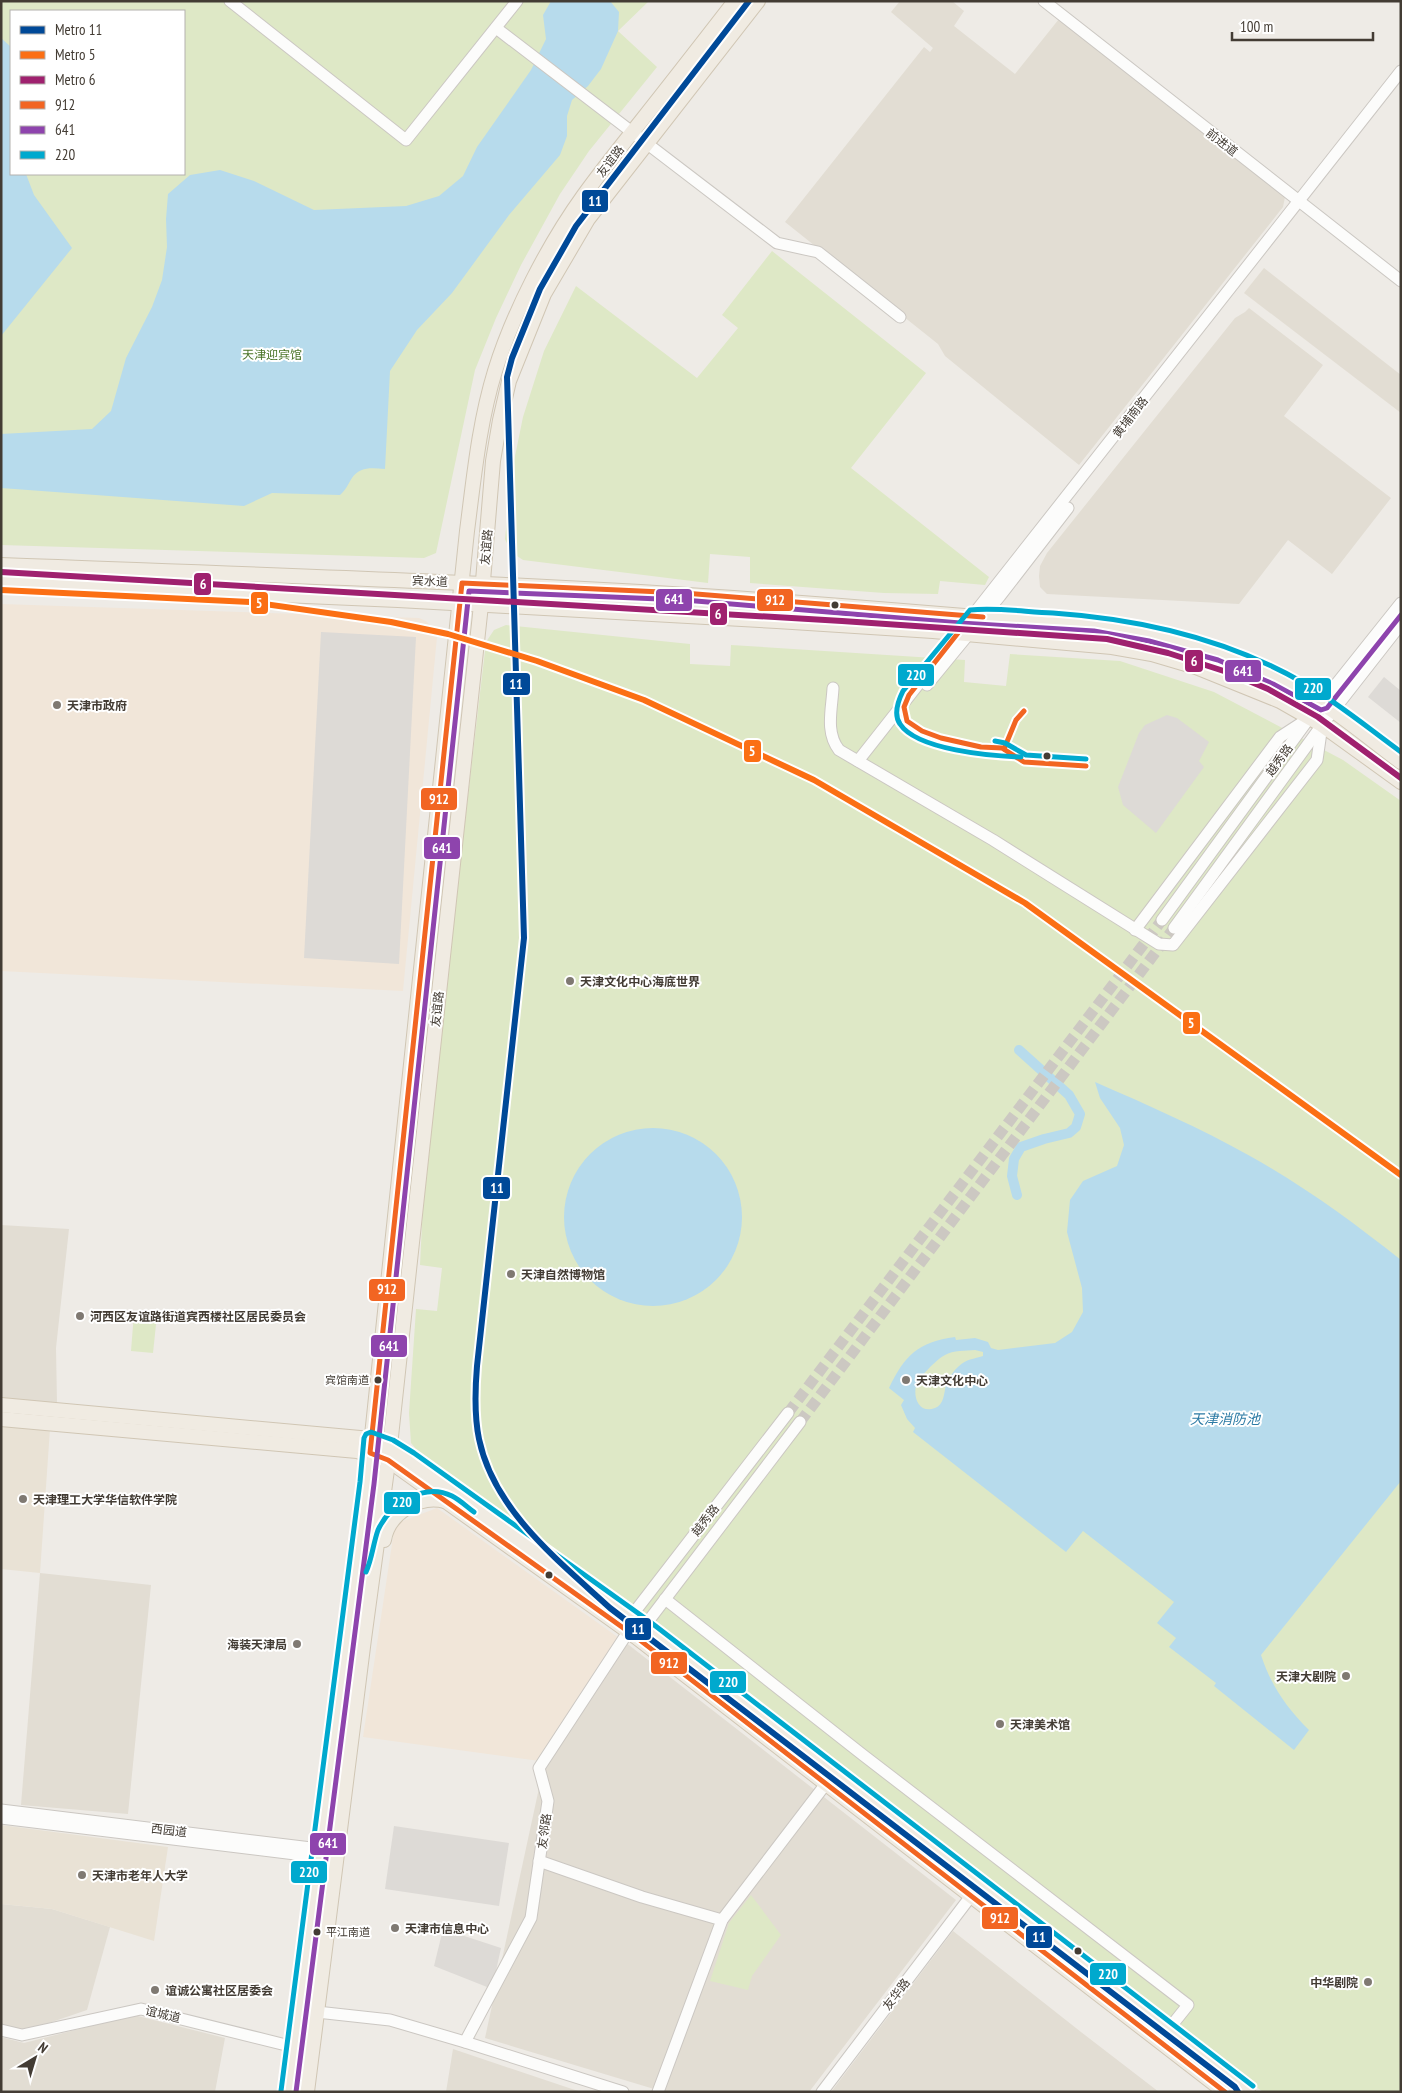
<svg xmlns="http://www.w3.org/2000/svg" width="1402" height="2093" viewBox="0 0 1402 2093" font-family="'PT Sans Narrow','Noto Sans SC',sans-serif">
<rect width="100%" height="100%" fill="#eeebe6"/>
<!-- residential -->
<g fill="#e2ddd3">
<path d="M900,1h52l12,10 -10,15 61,48 44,-55 226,178 -2,10 -204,258 -134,-109 -7,-12 -153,-122 139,-175 6,5 3,-4 -42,-36z"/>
<path d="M1264,268l137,107v38l-157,-120z"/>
<path d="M1249,308l74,57 -39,51 107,82 -59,76 -44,-34 -49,64 -192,-10 -7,-7 -1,-11 1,-10 7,-13 188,-235 10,-6z"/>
<path d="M1,1225l68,4 -13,119 1,55 -56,-5z"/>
<path d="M40,1573l111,12 -23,229 -107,-9z"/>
<path d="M625,1642l331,258 -147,192h-145l-179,-54 59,-273z"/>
<path d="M1,1904l51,5 58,18 -23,83 -41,14 -25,5 -20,-5z"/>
<path d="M953,1931l128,101 78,60h-328z"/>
<path d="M134,2015l91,23 -10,54h-214v-55l23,6z"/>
<path d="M453,2049l119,40 10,3h-136z"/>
</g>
<!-- commercial -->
<g fill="#f1e6d9">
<path d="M1,604l418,14 7,3 10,10 1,6 -34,354 -402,-20z"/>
<path d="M437,1508l182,130 -79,123 -177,-24 32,-213z"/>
</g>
<!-- education -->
<g fill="#e9e2d5">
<path d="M1,1425l49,4 -10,144 -39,-4z"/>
<path d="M1,1825l167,22 -14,94 -102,-32 -51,-5z"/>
</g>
<!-- green -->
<g fill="#dee8c6" fill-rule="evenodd">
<path d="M1,1h648l-31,30 39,36 -68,84 -29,43 -39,71 -25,53 -21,52 -39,183 -12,5 -423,-13zM11,11h173v163h-173z"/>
<path d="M772,251l154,122 -75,95 138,109 -4,8 -45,-4 -2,13 -54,-1 -134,-10v-26l-40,-3 -2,29 -185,-23 -12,-8 -6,-13 8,-73 10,-49 21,-66 32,-65 121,92 41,-50 -16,-13z"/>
<path d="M506,625l184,19v20l40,2 1,-21 234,15 -1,22 42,4 4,-32 110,7 94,31 129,68 58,41v1291h-138l-592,-459 -249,-177 -11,-13 -2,-30 7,-104 21,2 5,-43 -22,-3 5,-102 61,-521 8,-12z"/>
<path d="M134,1313l23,2 -4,38 -22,-2z"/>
<path d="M751,1895l30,40 -29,41 -4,14 -38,-9 19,-58z"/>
</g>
<!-- parking -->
<g fill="#dddad6">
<path d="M321,632l95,5 -17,327 -95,-6z"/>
<path d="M1384,677l17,14v32l-33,-26z"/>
<path d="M1167,715l10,3 32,24 -10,19 5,6 -48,66 -33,-28 -5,-18 21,-54 6,-8z"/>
<path d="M394,1826l115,17 -10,63 -114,-17z"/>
<path d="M443,1929l58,19 -9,41 -58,-23z"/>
</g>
<!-- water -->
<g fill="#b7dbec" fill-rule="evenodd">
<path d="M551,1h59l9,11 -1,19 -17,38 -13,17 -16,14 -5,16v20l-7,19 -51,60 -57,78 -35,37 -27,41 -5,98c-13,-1 -25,-3 -33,9 -4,6 -6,12 -12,17l-68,-2 -28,13 -243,-18v-54l91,-5 19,-18 15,-53 26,-51 10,-27 5,-33 -1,-28 2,-25 22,-19 30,-5 34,11 60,29 92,-4 33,-10 24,-20 14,-29 54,-77 15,-31 -3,-24z"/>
<path d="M1,38l10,9v127h15l8,21 38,53 -71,88z"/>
<path d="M1095,1082c53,23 105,46 155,74 54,30 103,66 151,104v221l-140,174c10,31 26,53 48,75l-15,20 -80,-64 2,-3 -47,-36 7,-9 -19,-15 17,-21 -91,-71 -17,21 -153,-120 2,-4 -8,-9 -6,-14 3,-5 -15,-12c16,-33 29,-46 66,-51l1,3 19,-2 13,4 3,6 7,2 57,-7 17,-11 11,-20 -1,-24 -15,-56 3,-32 13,-19 34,-15 7,-21 -4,-17 -20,-30zM975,1350l8,2v4c-9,3 -17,3 -24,10 -6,5 -10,12 -13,19 -2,8 -2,20 -11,23 -15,6 -22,-9 -19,-22 3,-9 21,-27 29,-31 8,-5 21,-4 30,-5z"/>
<circle cx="653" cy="1217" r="89"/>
</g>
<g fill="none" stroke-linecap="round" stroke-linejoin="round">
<!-- canal -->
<path stroke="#b7dbec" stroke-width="10" d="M1017,1195l-5,-19 2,-17 7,-12 23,-8 25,-6 7,-6 4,-13 -11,-19 -50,-45"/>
<!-- minor-tunnel -->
<g stroke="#ccc8c2" stroke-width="11" stroke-dasharray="11 5.5" stroke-linecap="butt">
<path d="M788,1413l374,-493"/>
<path d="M800,1422l374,-494"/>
</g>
<defs>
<g id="minor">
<path d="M230,1l176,139 111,-139"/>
<path d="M1044,1l357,280"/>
<path d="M496,28l281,215 41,9 82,65"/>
<path d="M927,685l73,-89 68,-88"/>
<path d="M833,688c-1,21 -8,44 6,62l154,90 166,104 14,1 144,-185 5,-35"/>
<path d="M858,761l543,-690"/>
<path d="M1162,920l148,-203 91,-114"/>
<path d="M1174,928l148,-203 79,-101"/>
<path d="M1135,930l145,-193 23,-15"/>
<path d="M665,1599l198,156 325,250 -20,25"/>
<path d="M626,1623l162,-210"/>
<path d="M640,1632l160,-210"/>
<path d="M1,1810l335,41"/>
<path d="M1,1818l335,41"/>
<path d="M539,1861l103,36 80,23"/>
<path d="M317,2012l73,8 75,22 158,50"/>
<path d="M1,2030l21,5 119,-26 153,38"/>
<path d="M465,2042l66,-124 17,-117 -9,-33 89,-136"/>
<path d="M658,2092l64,-172 103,-135"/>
<path d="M822,2092l149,-196"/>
</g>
<g id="major">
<path d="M1,565c289,11 577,19 865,43 41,3 82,7 123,10 70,4 139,7 206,28 49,15 95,35 137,64 23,16 46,35 69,52"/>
<path d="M1,583l397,17 379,21 156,10 179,16 40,7 44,13 84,34 42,24 79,57"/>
<path d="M1,1405l370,34 19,8 20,12 234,168 604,465"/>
<path d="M1,1419l356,32 31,9 248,177 589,455"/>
<path d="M384,1540c4,-26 35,-46 61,-39"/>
<path d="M288,2092l79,-609 100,-952c7,-54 12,-108 28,-160 18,-58 53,-126 89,-176 18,-25 38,-50 58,-75 31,-39 62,-79 93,-119"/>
<path d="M307,2092l57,-453 25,-184 92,-850 12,-144 7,-41 9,-39 35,-87 44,-75 170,-218"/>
</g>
</defs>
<!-- minor casing -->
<use href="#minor" stroke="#cbc7c2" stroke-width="13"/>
<!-- major casing -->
<use href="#major" stroke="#d0c6b4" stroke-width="16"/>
<!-- minor -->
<use href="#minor" stroke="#fcfcfb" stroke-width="11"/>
<!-- major -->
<use href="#major" stroke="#f0ebe2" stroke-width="14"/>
<defs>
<g id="bus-1">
<path d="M983,617l-299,-24 -222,-10 -92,870 18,7 248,177 589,455"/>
<path d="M958,633l-49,62 -5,12 3,14 15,10 19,7 40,9 21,1 22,14 62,4"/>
<path d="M1004,749l12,-29 8,-9"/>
</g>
<path id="bus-2" d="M296,2092l78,-608 95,-893 215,9 276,23 134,8 55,10 69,19 55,24 48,26 6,-2 74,-93"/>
<g id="bus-3">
<path d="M995,741l10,2 21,12 60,4"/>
<path d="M1021,757c-30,-1 -104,-7 -121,-33 -7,-10 -2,-23 3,-33l67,-81c26,-3 56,2 83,3 87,6 172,25 249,69 35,20 66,46 99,70"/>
<path d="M366,1572c6,-13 7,-28 12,-42 12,-26 46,-48 74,-34 8,4 15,11 22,16"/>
<path d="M281,2091l79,-609 4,-44 2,-4 5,-2 22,8 21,13 235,168 604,465"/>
</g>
</defs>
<!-- bus-1 casing -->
<use href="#bus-1" stroke="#fff" stroke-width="9"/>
<!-- bus-2 casing -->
<use href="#bus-2" stroke="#fff" stroke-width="9"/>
<!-- bus-3 casing -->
<use href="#bus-3" stroke="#fff" stroke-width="9"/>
<!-- bus-1 -->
<use href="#bus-1" stroke="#f26522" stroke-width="5"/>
<!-- bus-2 -->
<use href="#bus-2" stroke="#8e44ad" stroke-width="5"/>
<!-- bus-3 -->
<use href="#bus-3" stroke="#00a9ce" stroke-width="5"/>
<defs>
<path id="metro-1" d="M749,1l-173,225 -36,63 -28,69 -5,19 17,561 -47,428c-2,24 -3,49 2,73 15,72 80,122 131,169l625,479 3,5"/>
<path id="metro-2" d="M1,590l249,12 141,20 57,12 89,27 107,39 170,80 211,123 376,272"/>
<path id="metro-3" d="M1,572l841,49 265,18 61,14 62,20 38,16 50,28 83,61"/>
</defs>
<!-- metro-1 casing -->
<use href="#metro-1" stroke="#fff" stroke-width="10"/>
<!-- metro-2 casing -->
<use href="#metro-2" stroke="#fff" stroke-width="10"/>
<!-- metro-3 casing -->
<use href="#metro-3" stroke="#fff" stroke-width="10"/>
<!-- metro-1 -->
<use href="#metro-1" stroke="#004998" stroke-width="6"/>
<!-- metro-2 -->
<use href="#metro-2" stroke="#fb6f14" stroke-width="6"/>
<!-- metro-3 -->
<use href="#metro-3" stroke="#9f216f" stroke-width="6"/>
</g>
<!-- markers -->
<g fill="#433c34" stroke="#fff" stroke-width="2">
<circle cx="835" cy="605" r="4.5"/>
<circle cx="1047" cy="756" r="4.5"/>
<circle cx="378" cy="1380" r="4.5"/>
<circle cx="549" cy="1575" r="4.5"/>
<circle cx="317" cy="1932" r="4.5"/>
<circle cx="1078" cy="1951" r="4.5"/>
</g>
<g fill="#7f7972" stroke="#fff" stroke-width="2">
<circle cx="57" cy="705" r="5"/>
<circle cx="570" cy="981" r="5"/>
<circle cx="511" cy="1274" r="5"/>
<circle cx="80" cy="1316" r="5"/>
<circle cx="906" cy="1380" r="5"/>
<circle cx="23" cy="1499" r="5"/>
<circle cx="297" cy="1644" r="5"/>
<circle cx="1346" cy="1676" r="5"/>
<circle cx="1000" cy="1724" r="5"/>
<circle cx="82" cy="1875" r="5"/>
<circle cx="395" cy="1928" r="5"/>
<circle cx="1368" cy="1982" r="5"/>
<circle cx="155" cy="1990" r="5"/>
</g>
<g text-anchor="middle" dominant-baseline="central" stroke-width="4" stroke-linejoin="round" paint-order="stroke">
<!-- bus labels -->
<g font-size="11" fill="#433c34" stroke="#fff" text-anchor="end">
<text x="369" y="1380">宾馆南道</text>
<text x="326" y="1932" text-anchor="start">平江南道</text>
</g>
<!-- street labels -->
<g font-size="12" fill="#433c34" stroke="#fff">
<text transform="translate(1222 142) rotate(38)">前进道</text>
<text transform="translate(610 161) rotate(-52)">友谊路</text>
<text transform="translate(1130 417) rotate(-52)">黄埔南路</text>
<text transform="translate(486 547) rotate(-85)">友谊路</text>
<text transform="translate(430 581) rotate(2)">宾水道</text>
<text transform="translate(1279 760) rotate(-54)">越秀路</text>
<text transform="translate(437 1009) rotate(-84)">友谊路</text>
<text transform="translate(705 1520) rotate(-52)">越秀路</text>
<text transform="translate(169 1830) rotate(7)">西园道</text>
<text transform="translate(544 1831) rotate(-82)">友邻路</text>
<text transform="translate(896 1994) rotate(-53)">友华路</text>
<text transform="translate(163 2014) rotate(13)">谊城道</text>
</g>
<!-- park labels -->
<g font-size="12" fill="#4a7428" stroke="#fff">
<text x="272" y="354">天津迎宾馆</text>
</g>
<!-- poi labels -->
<g font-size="12" font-weight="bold" fill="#433c34" stroke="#fff" text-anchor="start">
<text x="67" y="705">天津市政府</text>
<text x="580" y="981">天津文化中心海底世界</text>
<text x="521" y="1274">天津自然博物馆</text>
<text x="90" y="1316">河西区友谊路街道宾西楼社区居民委员会</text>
<text x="916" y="1380">天津文化中心</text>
<text x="33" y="1499">天津理工大学华信软件学院</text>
<text x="287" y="1644" text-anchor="end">海装天津局</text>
<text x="1336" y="1676" text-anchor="end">天津大剧院</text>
<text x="1010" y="1724">天津美术馆</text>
<text x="92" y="1875">天津市老年人大学</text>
<text x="405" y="1928">天津市信息中心</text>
<text x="1358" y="1982" text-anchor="end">中华剧院</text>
<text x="165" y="1990">谊诚公寓社区居委会</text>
</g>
<!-- water labels -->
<g font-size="14" font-style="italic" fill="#2d7ba5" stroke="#fff">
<text x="1225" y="1419">天津消防池</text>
</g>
</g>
<g stroke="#fff" stroke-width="2">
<rect x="581" y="189" width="28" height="24" rx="5" fill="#004998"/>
<rect x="193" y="572" width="19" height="24" rx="5" fill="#9f216f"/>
<rect x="655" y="588" width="38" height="24" rx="5" fill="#8e44ad"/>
<rect x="756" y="588" width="38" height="24" rx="5" fill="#f26522"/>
<rect x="250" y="591" width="19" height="24" rx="5" fill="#fb6f14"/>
<rect x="709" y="602" width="19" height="24" rx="5" fill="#9f216f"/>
<rect x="1184" y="649" width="20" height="24" rx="5" fill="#9f216f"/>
<rect x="1224" y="659" width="38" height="24" rx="5" fill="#8e44ad"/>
<rect x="897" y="663" width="38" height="24" rx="5" fill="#00a9ce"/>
<rect x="502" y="672" width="29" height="24" rx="5" fill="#004998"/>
<rect x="1294" y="677" width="38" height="24" rx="5" fill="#00a9ce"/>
<rect x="743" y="739" width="19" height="24" rx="5" fill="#fb6f14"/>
<rect x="420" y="787" width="38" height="24" rx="5" fill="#f26522"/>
<rect x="423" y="836" width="38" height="24" rx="5" fill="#8e44ad"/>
<rect x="1182" y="1011" width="19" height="24" rx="5" fill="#fb6f14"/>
<rect x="482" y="1176" width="29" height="24" rx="5" fill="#004998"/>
<rect x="368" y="1278" width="38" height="24" rx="5" fill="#f26522"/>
<rect x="370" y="1334" width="38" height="24" rx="5" fill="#8e44ad"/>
<rect x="383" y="1491" width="38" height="24" rx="5" fill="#00a9ce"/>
<rect x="624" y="1617" width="28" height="24" rx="5" fill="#004998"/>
<rect x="650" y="1651" width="38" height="24" rx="5" fill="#f26522"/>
<rect x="709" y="1670" width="38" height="24" rx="5" fill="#00a9ce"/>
<rect x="309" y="1832" width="38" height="24" rx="5" fill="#8e44ad"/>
<rect x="290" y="1860" width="38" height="24" rx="5" fill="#00a9ce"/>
<rect x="981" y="1906" width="38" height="24" rx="5" fill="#f26522"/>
<rect x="1025" y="1925" width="28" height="24" rx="5" fill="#004998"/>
<rect x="1089" y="1962" width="38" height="24" rx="5" fill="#00a9ce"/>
</g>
<g font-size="14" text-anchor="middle" font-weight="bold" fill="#fff">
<text x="595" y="206">11</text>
<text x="203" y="589">6</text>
<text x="674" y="604">641</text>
<text x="775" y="605">912</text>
<text x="259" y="608">5</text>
<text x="718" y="619">6</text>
<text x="1194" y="666">6</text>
<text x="1243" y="676">641</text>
<text x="916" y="680">220</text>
<text x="516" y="689">11</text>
<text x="1313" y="693">220</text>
<text x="752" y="756">5</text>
<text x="439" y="804">912</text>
<text x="442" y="853">641</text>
<text x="1191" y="1028">5</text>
<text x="497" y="1193">11</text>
<text x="387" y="1294">912</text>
<text x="389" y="1351">641</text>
<text x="402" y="1507">220</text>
<text x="638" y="1634">11</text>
<text x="669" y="1668">912</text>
<text x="728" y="1687">220</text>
<text x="328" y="1848">641</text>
<text x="309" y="1877">220</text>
<text x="1000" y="1923">912</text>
<text x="1039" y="1942">11</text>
<text x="1108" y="1979">220</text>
</g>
<!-- border -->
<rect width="1402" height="2093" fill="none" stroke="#433c34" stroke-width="5"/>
<!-- legend -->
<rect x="10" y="10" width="175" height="165" fill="#ffffff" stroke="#b4b1ae"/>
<rect x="20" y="26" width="25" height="8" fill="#004998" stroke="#b4b1ae"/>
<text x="55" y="35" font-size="15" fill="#433c34">Metro 11</text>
<rect x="20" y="51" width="25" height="8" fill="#fb6f14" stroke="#b4b1ae"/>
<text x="55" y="60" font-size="15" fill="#433c34">Metro 5</text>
<rect x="20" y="76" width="25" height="8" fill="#9f216f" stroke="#b4b1ae"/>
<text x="55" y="85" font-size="15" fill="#433c34">Metro 6</text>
<rect x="20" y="101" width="25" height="8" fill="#f26522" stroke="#b4b1ae"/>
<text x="55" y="110" font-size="15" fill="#433c34">912</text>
<rect x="20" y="126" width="25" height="8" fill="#8e44ad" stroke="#b4b1ae"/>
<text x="55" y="135" font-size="15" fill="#433c34">641</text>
<rect x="20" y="151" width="25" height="8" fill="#00a9ce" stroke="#b4b1ae"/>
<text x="55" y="160" font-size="15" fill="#433c34">220</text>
<!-- north arrow -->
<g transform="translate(35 2058) rotate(38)" stroke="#ffffff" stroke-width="4" paint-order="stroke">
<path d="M0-4L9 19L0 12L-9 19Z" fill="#433c34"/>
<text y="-8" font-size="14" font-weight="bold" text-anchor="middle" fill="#433c34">N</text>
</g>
<!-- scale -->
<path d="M1232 32v8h141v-8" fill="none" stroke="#433c34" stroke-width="2.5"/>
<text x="1240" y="32" font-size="15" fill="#433c34" stroke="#ffffff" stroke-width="4" paint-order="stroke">100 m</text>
</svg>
